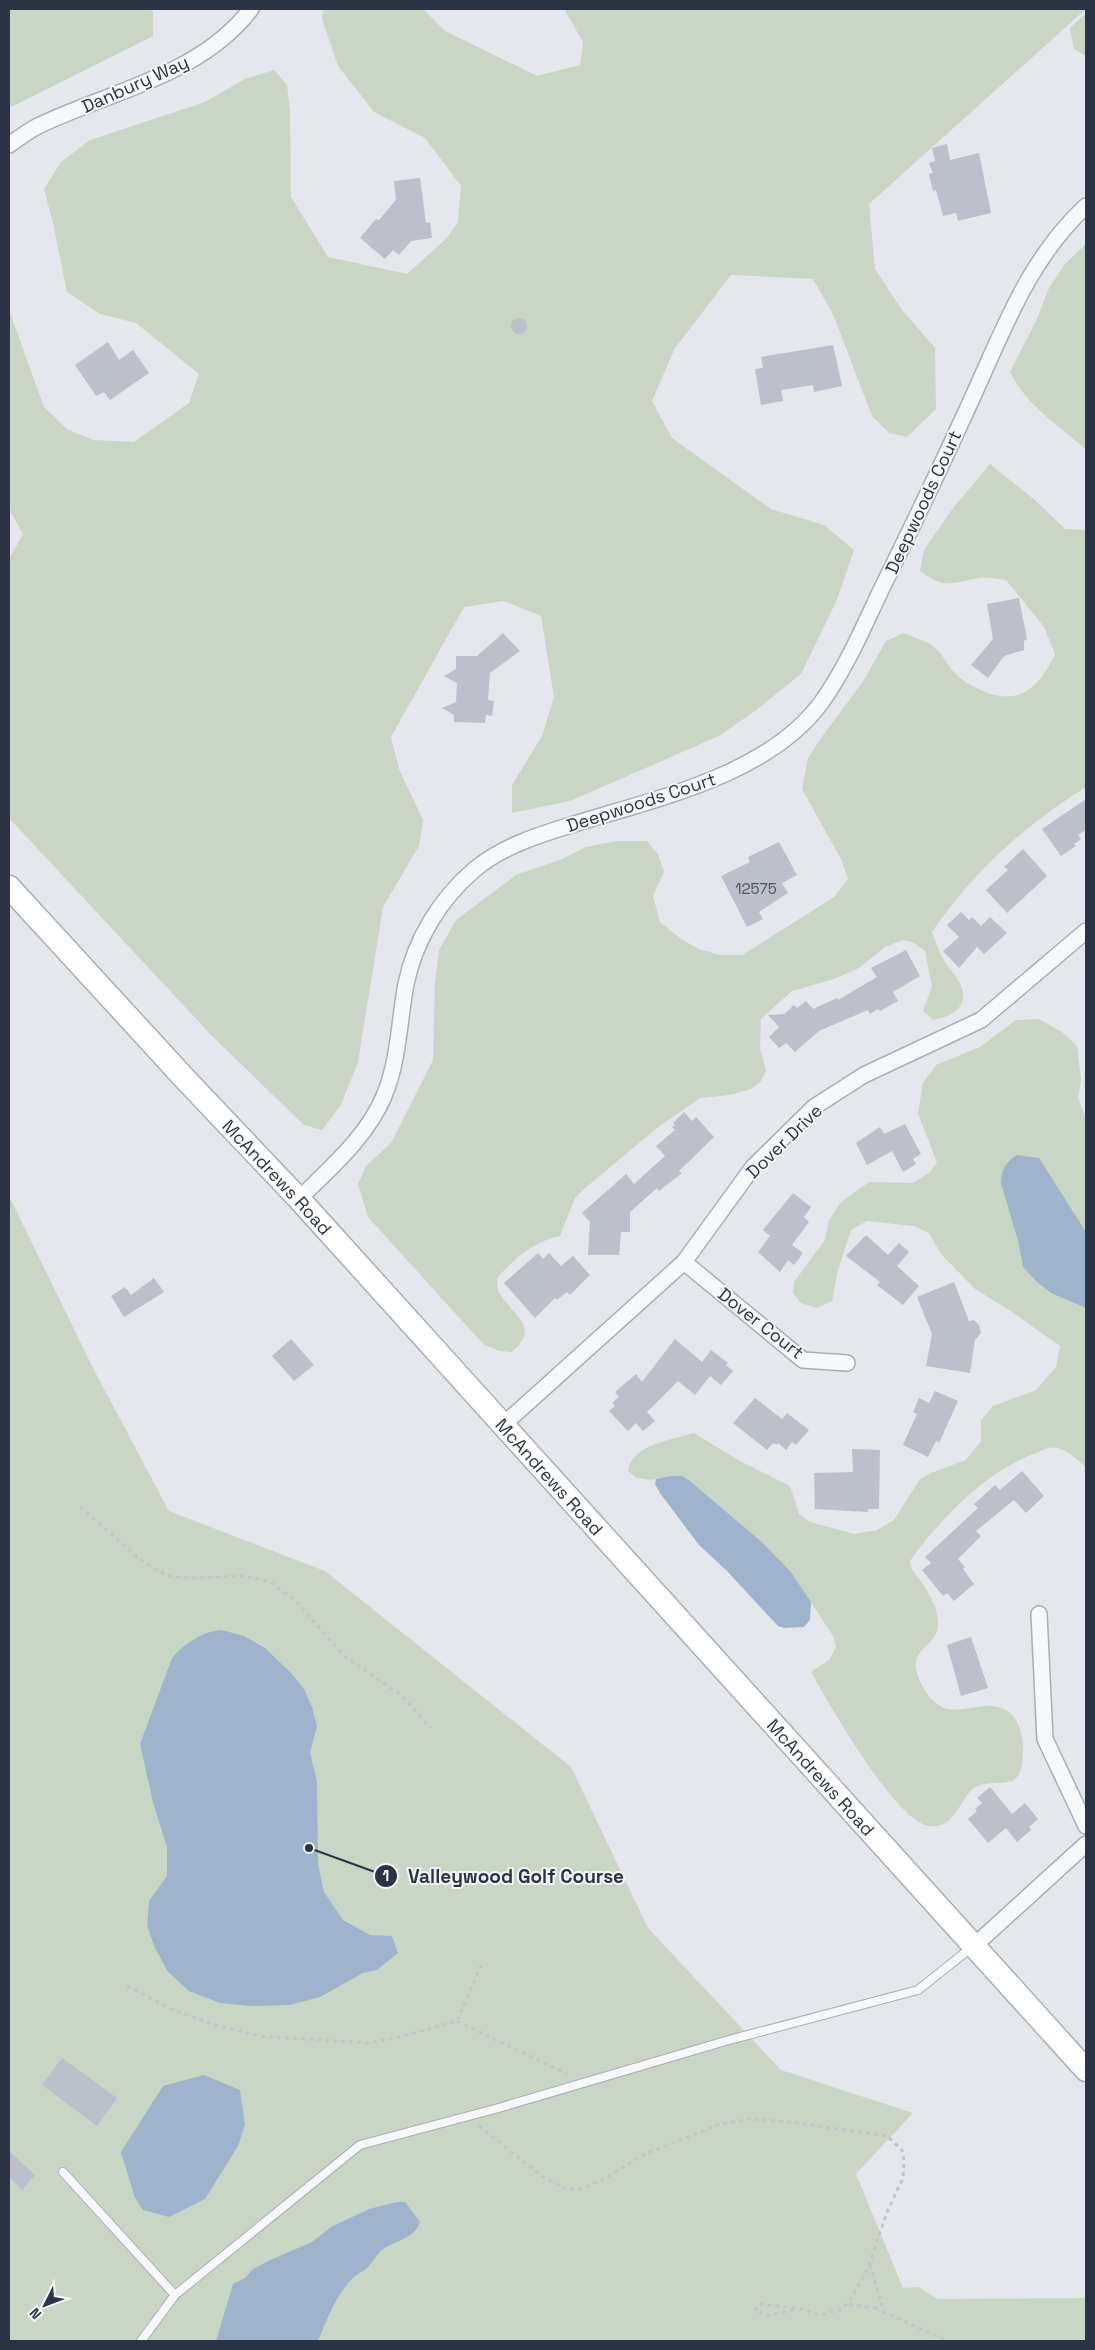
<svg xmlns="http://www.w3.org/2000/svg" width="1095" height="2350" viewBox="0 0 1095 2350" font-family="'Space Grotesk',sans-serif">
<rect width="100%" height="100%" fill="#e4e7ec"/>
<!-- green -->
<g fill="#c9d6c5">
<path d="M9,9h140l4,3v24l-144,72z"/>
<path d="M323,9h100l22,22 92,45 43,-11 3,-23 -19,-33h522l-217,195 6,65 27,41 33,38 1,61 -29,28 -18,-4 -17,-17 -39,-102 -20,-35 -82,-4 -56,73 -23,53 20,37 99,71 53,16 30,25 -18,52 -35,72 -46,37 -36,25 -149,65 -58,12v-28l30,-49 12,-39 -13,-81 -37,-15 -40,6 -73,130 8,32 24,51 -4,26 -36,61 -25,155 -17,43 -19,25 -18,-5 -92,-89 -203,-218v-259l14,-25 -14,-25v-199l35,97 23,22 26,11 41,2 55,-39 10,-29 -63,-51 -36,-9 -33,-22 -14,-69 -9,-34 17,-27 29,-22 115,-38 40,-23 29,-9 13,15 3,27 1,85 37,60 79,17 39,-35 12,-17 3,-36 -36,-48 -51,-26 -36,-46 -16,-47z"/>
<path d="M1086,13v43l-12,-7 -4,-21z"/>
<path d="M1086,244v205c-27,-23 -60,-44 -76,-77l27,-53 12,-31 16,-24z"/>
<path d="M990,464l45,36 30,29 21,1v257c-61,38 -113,85 -154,145 3,8 6,17 10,25 8,15 26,28 20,45 -5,13 -17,15 -29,18l-10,-9 9,-25 -7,-35 -11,-8 -11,-3 -18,7 -26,21 -25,11 -42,12 -31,28 -1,29 6,23 -5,10 -10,8 -21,6 -30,3 -43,30 -74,62 -8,8 -15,38c-27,6 -45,22 -63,42 0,4 0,9 1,12 11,24 45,35 14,62l-12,-1 -17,-7 -115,-127 -10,-33 8,-18 25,-23 42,-83 2,-78 4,-32 17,-30 60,-45 46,-16 24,-12 31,-6h30l11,13 6,18 -11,24 7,26 21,17 18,10 21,6h22l92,-58 14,-18 -6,-18 -40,-72 6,-31 13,-20 43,-58 22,-39 18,-8c9,4 24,8 31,15 8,6 12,17 19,24 8,9 19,15 29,19 37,16 57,-5 72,-37l-11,-27 -38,-47c-8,-1 -19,-3 -27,-2 -29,5 -33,12 -59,-7l4,-21 29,-42z"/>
<path d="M1039,1019l23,13 15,14 4,34 -3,17 8,23v347c-8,-6 -18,-17 -28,-19 -8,-2 -15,2 -22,5 -49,17 -96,66 -126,108 1,10 7,14 12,22 9,14 16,25 16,42 0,21 -29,24 -21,48 4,14 16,33 31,36 15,3 31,-5 45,-3 23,2 29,23 30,42 0,8 0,22 -6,29 -10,12 -35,-1 -48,16 -12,15 -18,36 -40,33 -34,-5 -100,-122 -118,-154l19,-13 6,-12 -3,-11 -42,-64 -29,-30 -72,-61 -20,-5 -19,4 -14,-2 -9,-7c4,-27 44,-31 66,-38l44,27 52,26 9,28 11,8 44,12 23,-4 17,-10 26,-41 11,-6 35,-13 15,-19v-21l12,-14 43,-16 20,-23 4,-21 -51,-36 -34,-21 -34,-35 -12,-21 -15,-7 -47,-5 -16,9 -13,40 -6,31 -15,7 -16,-5 -8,-10 1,-11 31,-42 4,-20 12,-18 28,-20 44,1 16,-10 8,-10 -19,-50 5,-30 13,-18 44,-18 36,-27z"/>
<path d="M9,1196l85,174 75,141 156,60 246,196 77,161 133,142 132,43 -57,61 47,114 15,-1 20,12 148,-1v43h-1077z"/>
</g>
<!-- water -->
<g fill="#9fb4cc">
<path d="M1017,1155l22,3 47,74v76l-35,-15 -14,-11 -14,-15 -5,-26 -17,-58c0,-12 5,-22 16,-28z"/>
<path d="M670,1476h12l8,5 72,61 29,30 20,30 -1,18 -6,7 -20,1 -6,-2 -52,-56 -27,-25 -39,-52 -5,-9 1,-5z"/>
<path d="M222,1630l22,6 21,12 27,26 12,15 8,18 5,19 -7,27 7,28 1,83 6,28 19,28 27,15 22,1 6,17 -21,17 -14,3 -43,24 -30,8 -40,1 -30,-3 -31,-12 -21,-19 -13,-24 -8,-22 2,-25 18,-25v-28l-14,-46 -13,-58 32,-86c12,-14 31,-27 50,-28z"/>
<path d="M204,2075l36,15 5,35 -7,21 -33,53 -36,18 -26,-7 -8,-12 -14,-46 42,-66z"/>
<path d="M397,2202h8l15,20c-6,18 -26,18 -39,29 -6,5 -9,13 -15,18 -4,3 -9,5 -12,8 -18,17 -27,43 -36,64h-102l17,-57 12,-6 8,-9 15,-8 44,-19 19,-15 38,-18z"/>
</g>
<!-- building -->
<g fill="#bbc0ca">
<path d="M947,144l3,16 29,-7 12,60 -33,8 -2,-8 -13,3 -7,-26 -3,1 -4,-17 4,-1 -4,-10 6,-2 -3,-13z"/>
<path d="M420,178l6,45 4,-1 2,16 -21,3 -12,14 -6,-5 -8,9 -25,-21 16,-19 3,1 17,-20 -2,-19z"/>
<circle cx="519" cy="326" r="8"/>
<path d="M108,342l11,18 14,-10 16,23 -39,27 -6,-8 -8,4 -21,-31z"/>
<path d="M833,345l9,41 -28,6 -1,-7 -32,5 2,11 -22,4 -6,-36 8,-1 -2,-11z"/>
<path d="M1019,598l8,41 -3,2v9l-20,6 -16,22 -17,-13 22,-26 -6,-35z"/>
<path d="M503,633l17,18 -30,22 -2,27 6,1 -2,15 -6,-1 -1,8 -31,-1v-7l-12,-7 14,-6 1,-19 -13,-7 12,-7v-13h21z"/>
<path d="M1086,799v31l-8,5 3,4 -7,5 2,2 -15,10 -19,-27z"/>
<path d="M779,842l18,33 -15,8 6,10 -29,19 4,7 -16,8 -26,-51 29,-14 -2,-5z"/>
<path d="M1023,849l24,27 -40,37 -21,-23 22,-20 -4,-3z"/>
<path d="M961,912l8,8 3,-3 9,9 9,-9 17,16 -23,21 -7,-7 -18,21 -16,-17 16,-14 -12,-12z"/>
<path d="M906,950l14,26 -27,16 5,9 -18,10 -2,-2 -8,5 -2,-4 -49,21 -24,21 -9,-9 -7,5 -10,-11 10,-10 -11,-12 16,-1 10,-9 3,3 9,-7 7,8 24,-11 1,2 39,-23 -6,-9z"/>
<path d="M684,1112l8,9 4,-4 18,20 -35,34 3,2 -23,18 -2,-3 -27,24v20h-9l-2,23h-31l2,-33 -8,-9 44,-39 8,10 31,-28 -9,-10 19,-16 -3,-3 3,-2 -2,-2z"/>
<path d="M905,1124l16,30 -8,5 3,5 -13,8 -11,-21 -25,14 -11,-22 24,-16 4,7z"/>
<path d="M793,1193l18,14 -7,10 5,5 -17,23 11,8 -9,12 -6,-5 -8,12 -22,-20 12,-16 -7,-6z"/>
<path d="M866,1235l22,20 11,-12 10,9 -12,14 22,20 -16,19 -26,-20 3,-3 -9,-7 -25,-19z"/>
<path d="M538,1253l5,6 6,-6 12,13 12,-10 17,19 -20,20 -3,-3 -10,8 -2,-2 -20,20 -31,-35z"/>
<path d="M154,1278l10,14 -40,25 -13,-21 14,-9 6,8z"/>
<path d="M954,1282l15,39 5,-1 5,5 2,8 -6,7 -5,33 -44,-7 6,-32 -15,-37z"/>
<path d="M291,1339l23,26 -20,16 -22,-25z"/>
<path d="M675,1339l27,23 9,-12 17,13 -2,2 7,6 -12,14 -11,-9 -15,19 -17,-14 -31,31 8,9 -12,10 -7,-8 -8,8 -19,-20 6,-5 -3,-3 7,-6 -4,-5 21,-18 6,8z"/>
<path d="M935,1391l23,10 -19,42 -3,-2 -8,16 -25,-12 14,-31 -4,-2 6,-14 10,5z"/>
<path d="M755,1398l27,21 5,-6 22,17 -13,15 -4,-3 -6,8 -8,-7 -1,2 -4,-2 -6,7 -34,-27z"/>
<path d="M852,1449l28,1 -1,59h-11v3l-53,-3 -1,-36 39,-1z"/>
<path d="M1022,1471l22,25 -18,17 -12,-13 -38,31 5,5 -23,23 7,8 -2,2 11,15 -20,17 -7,-8 -4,3 -21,-26 9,-7 -6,-6 53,-49 -4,-4 21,-19 5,5z"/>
<path d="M971,1637l17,51 -27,8 -14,-51z"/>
<path d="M990,1787l22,27 13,-11 13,16 -9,8 2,3 -14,12 -11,-14 -18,15 -20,-24 9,-8 -2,-2 7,-6 -5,-5z"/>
<path d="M62,2058l55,40 -20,28 -55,-41z"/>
<path d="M9,2151l26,24 -13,15 -13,-13z"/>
</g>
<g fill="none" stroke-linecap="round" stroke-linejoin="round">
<defs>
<g id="lane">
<path d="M63,2172l112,123"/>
<path d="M141,2341l34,-46 185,-150 135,-36 234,-69 189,-50 54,-43"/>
</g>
<g id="street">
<path d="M9,145c9,-6 19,-14 29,-19 72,-35 162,-50 213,-117"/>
<path d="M299,1199c31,-31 68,-62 85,-103 15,-36 15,-75 22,-112 9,-44 34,-85 68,-114 27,-23 64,-35 97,-45 83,-26 196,-49 250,-122 25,-35 42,-75 60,-113 34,-69 67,-138 98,-207 29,-65 54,-128 107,-177"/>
<path d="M684,1262l119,98 44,3"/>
<path d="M503,1425l181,-163 69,-95 61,-60 50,-32 117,-55 105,-89"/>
<path d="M1039,1614l6,125 41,87"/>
<path d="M974,1946l112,-102"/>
</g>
<g id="secondary">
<path id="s1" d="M9,887l177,193 113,119 787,871"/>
</g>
</defs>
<!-- lane casing -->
<use href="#lane" stroke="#a9aeb7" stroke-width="10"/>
<!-- street casing -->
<use href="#street" stroke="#a9aeb7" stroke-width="18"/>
<!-- secondary casing -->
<use href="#secondary" stroke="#a9aeb7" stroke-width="25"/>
<!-- path -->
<g stroke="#c2c5cb" stroke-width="3" stroke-dasharray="4 4" stroke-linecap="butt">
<path d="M80,1507l61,53 17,11 15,6 23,1 46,-2 26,5 26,18 50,57 56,38 31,34"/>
<path d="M127,1986l44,23 44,16 44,11 109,7 28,-5 61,-17 24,-55"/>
<path d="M457,2021l110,53"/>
<path d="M479,2126l63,50 22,12 14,2 26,-11 39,-24 74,-30 32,-6 42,3 96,14 15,14 2,11 -1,17 -16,34 -19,56 -19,34 -9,8 -20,5 -18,-6 -42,-5 -5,6 11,6 31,-7"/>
<path d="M849,2304l24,4 9,-3 -12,-41"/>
<path d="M875,2308l73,33"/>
</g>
<!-- lane -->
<use href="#lane" stroke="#f7f8fa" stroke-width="8"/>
<!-- street -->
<use href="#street" stroke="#f7f8fa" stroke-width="15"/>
<!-- secondary -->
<use href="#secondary" stroke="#fff" stroke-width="22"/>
</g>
<g text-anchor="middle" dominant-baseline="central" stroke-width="4" stroke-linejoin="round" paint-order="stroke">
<!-- number labels -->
<g font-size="15" fill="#4f5766">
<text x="756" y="888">12575</text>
</g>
<!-- street labels -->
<g font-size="18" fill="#2b3445" stroke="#f4f6f9">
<text transform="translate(135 84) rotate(-24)">Danbury Way</text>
<text transform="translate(923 502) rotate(-65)">Deepwoods Court</text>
<text transform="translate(641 802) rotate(-18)">Deepwoods Court</text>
<text transform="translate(784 1141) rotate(-44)">Dover Drive</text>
<text stroke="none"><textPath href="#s1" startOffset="395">McAndrews Road</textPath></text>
<text transform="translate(761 1323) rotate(38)">Dover Court</text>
<text stroke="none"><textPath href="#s1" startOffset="800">McAndrews Road</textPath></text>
<text stroke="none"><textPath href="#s1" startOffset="1205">McAndrews Road</textPath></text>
</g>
</g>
<!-- callouts -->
<path fill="none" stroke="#2b3445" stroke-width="2" d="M309 1848L386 1876"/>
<g fill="#2b3445" stroke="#f4f6f9" stroke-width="2">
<circle cx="309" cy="1848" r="5"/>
<circle cx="386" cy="1876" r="12"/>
</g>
<g font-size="15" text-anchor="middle" font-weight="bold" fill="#fff">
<text x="386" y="1881">1</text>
</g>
<g font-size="19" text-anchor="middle" font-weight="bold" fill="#2b3445" stroke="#f4f6f9" stroke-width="4" stroke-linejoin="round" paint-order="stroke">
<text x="516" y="1883">Valleywood Golf Course</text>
</g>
<!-- border -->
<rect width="1095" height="2350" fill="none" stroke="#2b3445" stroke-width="20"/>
<!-- north arrow -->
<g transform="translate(45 2305) rotate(228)" stroke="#f4f6f9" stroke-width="4" paint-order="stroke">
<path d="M0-4L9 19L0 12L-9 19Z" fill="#2b3445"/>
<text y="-8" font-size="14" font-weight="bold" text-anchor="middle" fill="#2b3445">N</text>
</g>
</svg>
